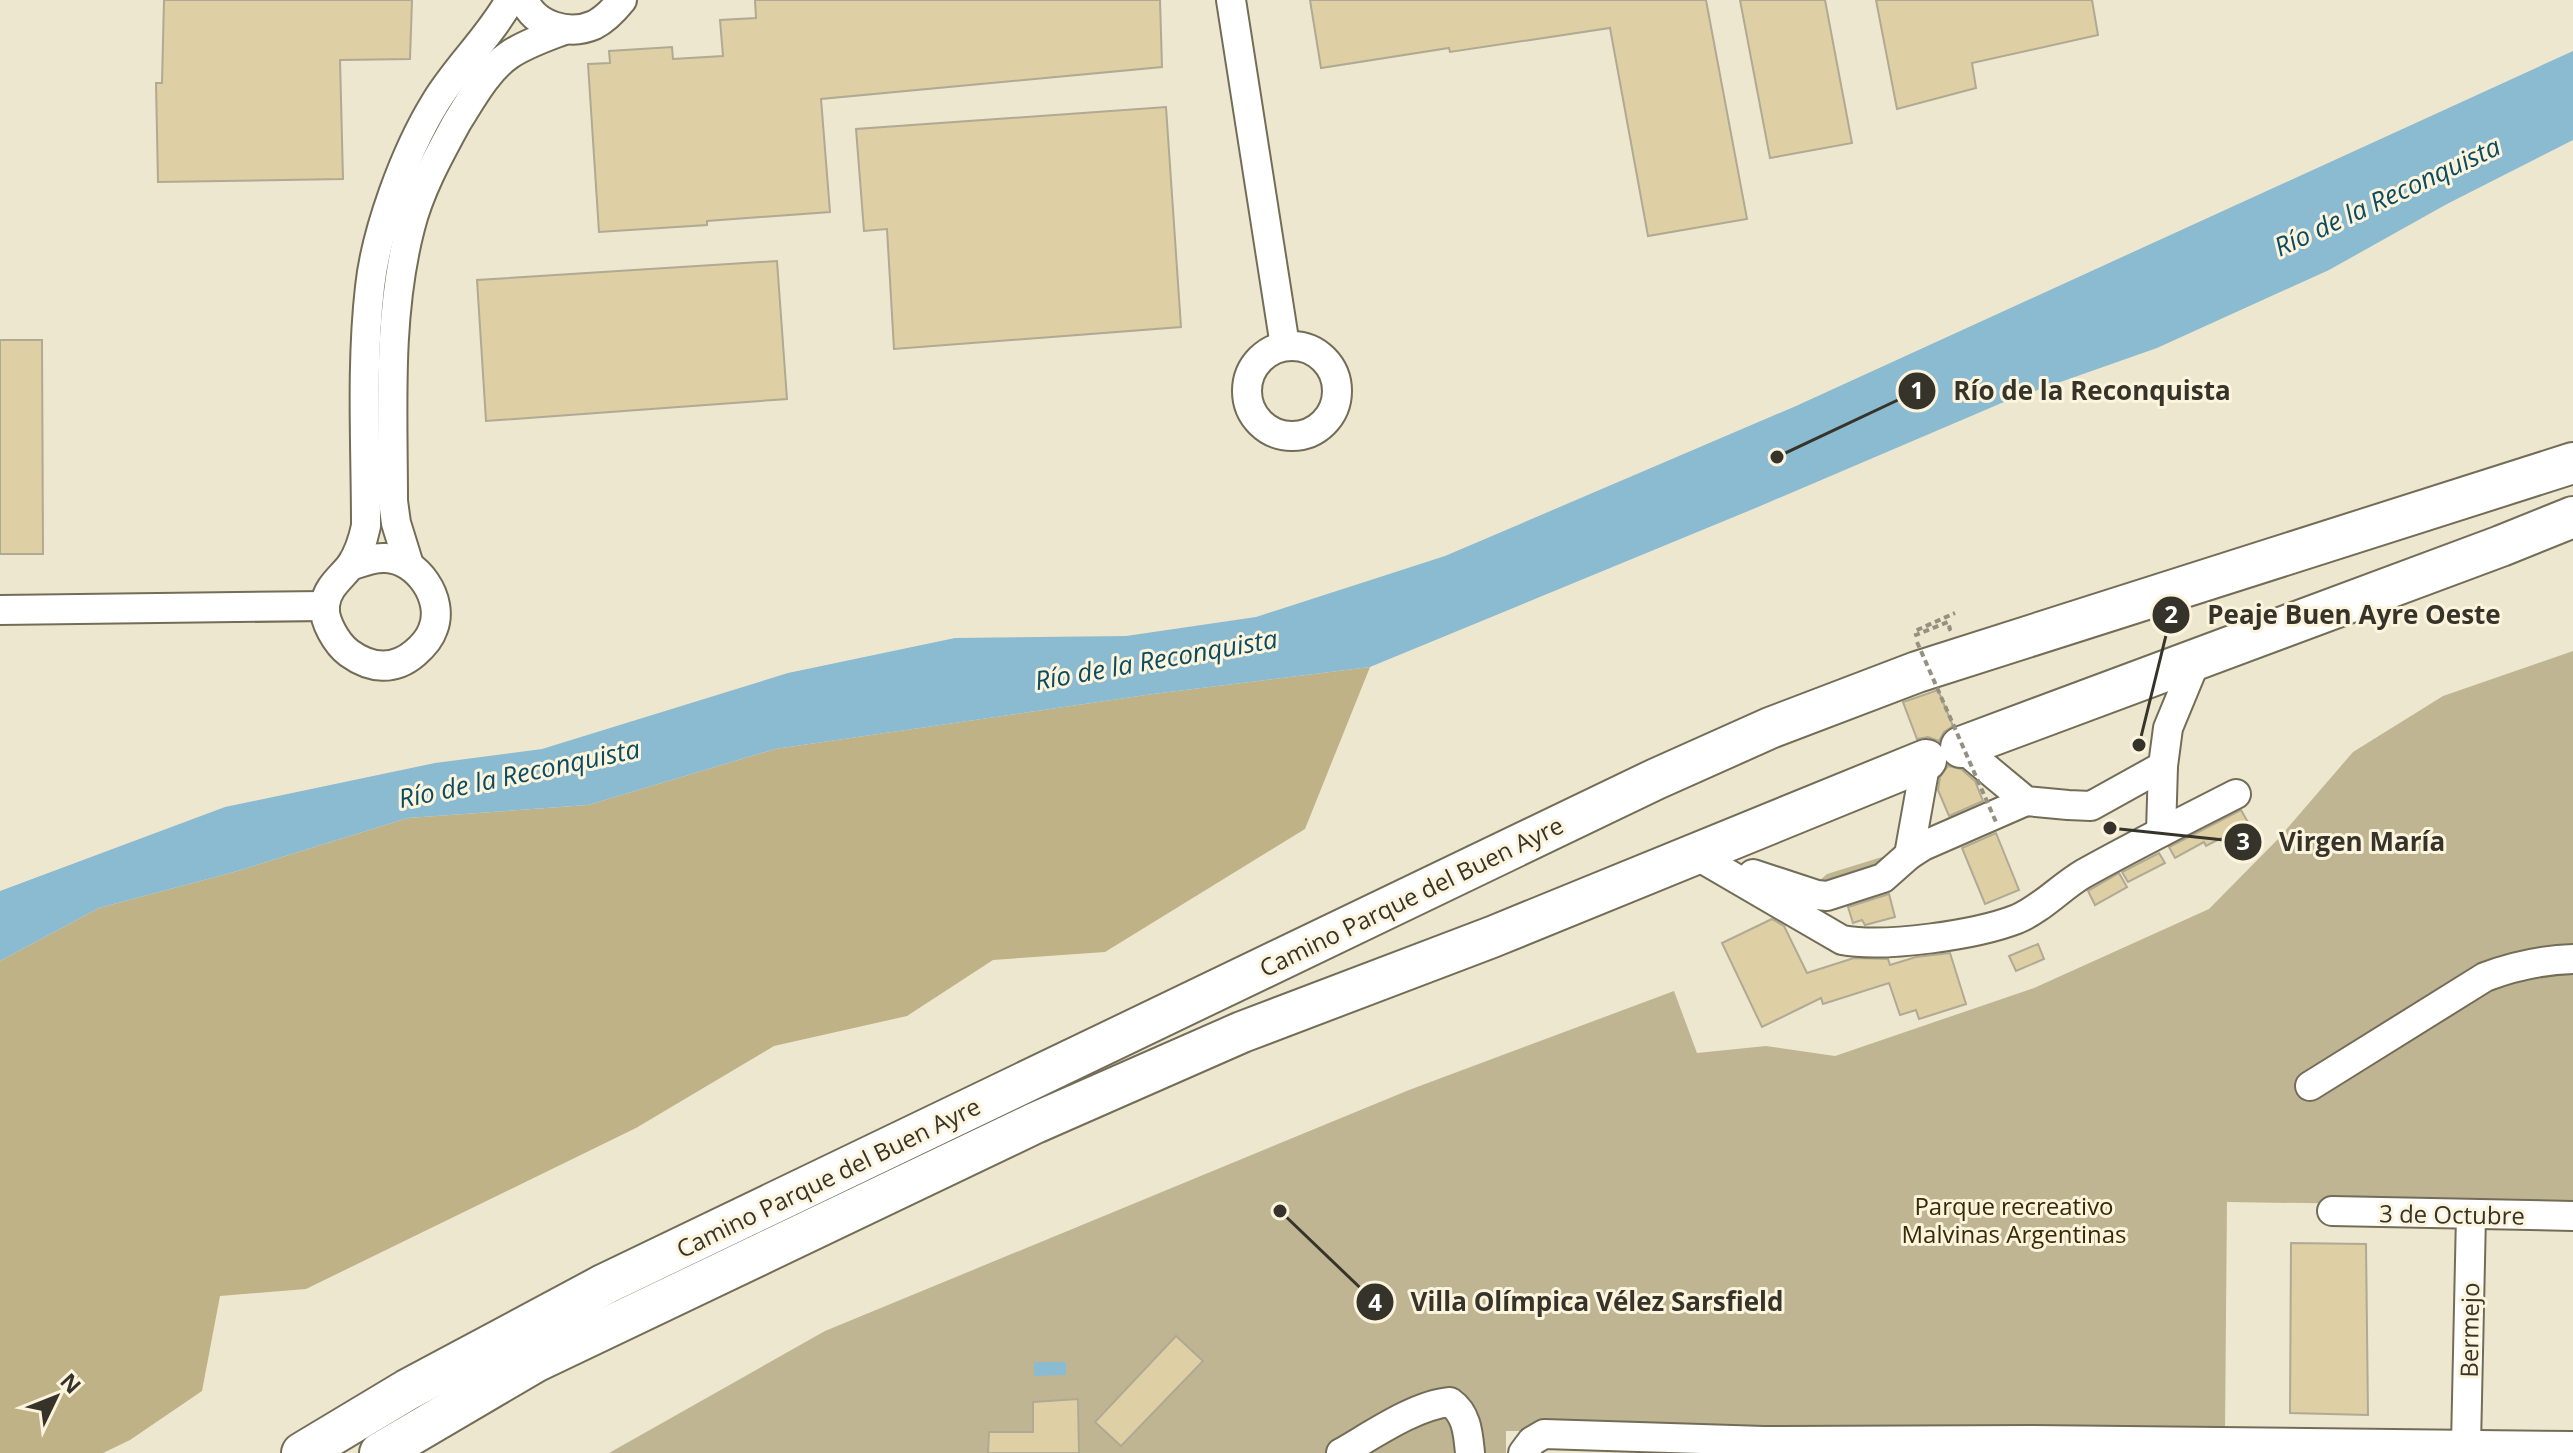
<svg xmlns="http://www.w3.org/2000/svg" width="2573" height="1453" viewBox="0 0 2573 1453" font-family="'Open Sans',sans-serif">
<rect width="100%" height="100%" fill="#eee7cf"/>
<!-- green -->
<g fill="#c0b593">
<path d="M2573,651v556l-346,-5 -2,229h-719v22h-897l216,-122 584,-241 265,-99 23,62 69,-7 69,10 199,-68 175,-79 70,-71 74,-86 90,-56z"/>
<path d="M1895,853l-8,13 -61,17 -7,-2 8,-7z"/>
</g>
<!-- forest -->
<path fill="#bfb287" d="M1370,667l-65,162 -200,123 -112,8 -86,56 -133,30 -138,82 -330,161 -86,7 -18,95 -72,49 -27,13h-103v-492l99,-53 135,-36 174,-54 180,-13 187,-56 378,-55z"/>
<!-- water -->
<g fill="#8bbbd1">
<path d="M2573,51v89l-126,64 -118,66 -172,78 -153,54 -246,105 -388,160 -217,27 -378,55 -187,56 -180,13 -174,54 -135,36 -99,53v-70l225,-84 210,-44 107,-14 246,-76 167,-35 171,-2 130,-19 189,-61 351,-150z"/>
<path d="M1034,1362h32v13l-32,1z"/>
</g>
<!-- building -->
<g fill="#ded0a4" stroke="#b0a993" stroke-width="2">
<path d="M164,0h248l-2,59 -70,1 3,119 -185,3 -2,-99h6z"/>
<path d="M755,0h405l2,67 -341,32 9,113 -123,9v4l-108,7 -11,-168 22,-1 -1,-12 63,-4 1,12 50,-3 -3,-36 36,-2z"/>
<path d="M1310,0h396l41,219 -99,17 -38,-208 -160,24 -1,-4 -128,20z"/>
<path d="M1740,0h85l27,143 -82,15z"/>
<path d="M1876,0h216l6,35 -126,28 4,25 -79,21z"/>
<path d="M1166,107l15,220 -287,22 -7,-120 -23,2 -8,-102z"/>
<path d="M777,261l10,138 -301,22 -9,-141z"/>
<path d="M0,340h42l1,214h-43z"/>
<path d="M1938,690l15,36 -9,6 -5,9 -11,-4 -11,2 -14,-37z"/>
<path d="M1948,766l13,3 14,12 8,20 -34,15 -11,-26 2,-13z"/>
<path d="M2241,810l8,14 -43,22 -2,-4 -29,16 -6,-11z"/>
<path d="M1996,833l23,57 -34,14 -23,-56z"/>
<path d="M2159,853l6,10 -37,19 -6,-10z"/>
<path d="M2119,873l8,14 -32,18 -7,-14z"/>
<path d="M1889,894l6,23 -30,8 -3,-5 -9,3 -5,-16z"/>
<path d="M1772,919l12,7 23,47 47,-15 34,1 2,6 26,-8 34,-4 16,51 -47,15 -3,-9 -16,5 -11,-32 -66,21 -2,-6 -59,29 -40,-84z"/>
<path d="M2038,944l6,15 -28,12 -7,-15z"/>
<path d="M2291,1243l75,1 2,171 -78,-2z"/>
<path d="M1176,1336l27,25 -82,85 -26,-24z"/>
<path d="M1078,1399l1,54h-91l1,-21h44v-30z"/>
</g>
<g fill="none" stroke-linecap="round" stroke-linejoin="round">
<defs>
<g id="minor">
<path d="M524,0c11,26 45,36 70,25 12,-6 20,-15 28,-25"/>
<path d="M1231,0l54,346"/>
<circle cx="1292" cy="391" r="45"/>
<path d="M409,565l-13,-42 -3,-22c0,-91 -6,-184 17,-273 9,-37 29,-73 47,-106 14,-22 30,-52 52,-67 16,-11 37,-18 55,-25"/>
<path d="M350,566c12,-4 23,-9 36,-8 31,1 59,41 47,71 -3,9 -11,18 -18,24 -21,18 -44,16 -66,0 -12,-9 -26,-32 -24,-48 2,-18 16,-27 26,-40 8,-12 12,-25 15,-39 0,-79 -5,-160 4,-239 6,-56 35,-135 65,-184 22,-37 54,-65 75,-103"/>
<path d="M0,610l325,-4"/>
<path d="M1961,747l65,54 42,4 23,1 72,-40 5,-38 29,-70"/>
<path d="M2161,832l2,-66"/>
<path d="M1694,854l148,86c43,8 134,-5 175,-21 24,-10 44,-32 66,-45 50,-28 102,-54 153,-80"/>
<path d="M1909,855l14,-9 103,-45"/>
<path d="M1753,874l64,21 10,1 56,-18 26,-23 17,-95"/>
<path d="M2310,1086l175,-109c29,-11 57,-17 88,-18"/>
<path d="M2332,1211l241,5"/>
<path d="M2466,1445l5,-230"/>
<path d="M1341,1453c30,-17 74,-48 109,-51 17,12 18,31 20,51"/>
<path d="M1523,1453l9,-12 12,-7 220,7 269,-1 540,6"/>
</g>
<g id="highway">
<path d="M1961,747l540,-201 72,-29"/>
<path d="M302,1453l105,-63 198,-106 1051,-505 114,-51 147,-56 656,-209"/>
<path d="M380,1453l155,-91 500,-239 207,-91 250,-95 434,-177"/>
</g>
</defs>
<!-- minor casing -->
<use href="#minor" stroke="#736c57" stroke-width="32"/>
<!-- highway casing -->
<use href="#highway" stroke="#736c57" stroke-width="44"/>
<!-- path -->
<path stroke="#95917f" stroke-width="4" stroke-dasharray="6 4" stroke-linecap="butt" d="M1948,630l2,-1 -2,-7 -32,13 -1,-4 40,-18"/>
<!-- minor -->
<use href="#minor" stroke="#fff" stroke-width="28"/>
<!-- highway -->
<use href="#highway" stroke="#fff" stroke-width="40"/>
<!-- path-bridge -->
<path stroke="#95917f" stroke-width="4" stroke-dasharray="6 4" stroke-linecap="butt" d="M1917,642l79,180"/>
</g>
<g text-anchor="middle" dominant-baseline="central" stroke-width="6" stroke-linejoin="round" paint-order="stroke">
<!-- street labels -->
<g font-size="24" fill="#36342a" stroke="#fcf4dc">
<text transform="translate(1411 896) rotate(-26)">Camino Parque del Buen Ayre</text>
<text transform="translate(828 1177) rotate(-26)">Camino Parque del Buen Ayre</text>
<text transform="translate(2452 1214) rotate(1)">3 de Octubre</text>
<text transform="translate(2469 1330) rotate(-89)">Bermejo</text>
</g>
<!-- park labels -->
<g font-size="24" fill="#352b06" stroke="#fcf4dc">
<text x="2014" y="1205">Parque recreativo<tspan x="2014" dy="28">Malvinas Argentinas</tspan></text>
</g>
<!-- water labels -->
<g font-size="26" font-style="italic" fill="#0b4c63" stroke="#fcf4dc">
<text transform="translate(2387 196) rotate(-25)">Río de la Reconquista</text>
<text transform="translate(1156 659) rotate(-10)">Río de la Reconquista</text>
<text transform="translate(519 773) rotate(-12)">Río de la Reconquista</text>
</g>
</g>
<!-- callouts -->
<path fill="none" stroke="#36342a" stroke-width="3" d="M1777 457L1917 391M2139 745L2171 615M2110 828L2243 842M1280 1211L1375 1302"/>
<g fill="#36342a" stroke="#fcf4dc" stroke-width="3">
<circle cx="1777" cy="457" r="8"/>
<circle cx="2139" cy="745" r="8"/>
<circle cx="2110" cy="828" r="8"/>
<circle cx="1280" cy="1211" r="8"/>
<circle cx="1917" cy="391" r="20"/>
<circle cx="2171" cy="615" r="20"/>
<circle cx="2243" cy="842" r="20"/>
<circle cx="1375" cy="1302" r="20"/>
</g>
<g font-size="24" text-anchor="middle" font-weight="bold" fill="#fff">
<text x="1917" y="399">1</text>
<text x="2171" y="623">2</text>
<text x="2243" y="850">3</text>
<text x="1375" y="1311">4</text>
</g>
<g font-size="26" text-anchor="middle" font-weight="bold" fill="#36342a" stroke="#fcf4dc" stroke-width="6" stroke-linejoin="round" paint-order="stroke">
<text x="2092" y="400">Río de la Reconquista</text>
<text x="2354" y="624">Peaje Buen Ayre Oeste</text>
<text x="2362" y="851">Virgen María</text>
<text x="1597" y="1311">Villa Olímpica Vélez Sarsfield</text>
</g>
<!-- north arrow -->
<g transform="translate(56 1397) rotate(47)" stroke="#fcf4dc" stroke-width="6" paint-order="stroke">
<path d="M0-6L14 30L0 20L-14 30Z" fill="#36342a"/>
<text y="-12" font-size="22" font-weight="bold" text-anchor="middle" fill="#36342a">N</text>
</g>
</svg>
